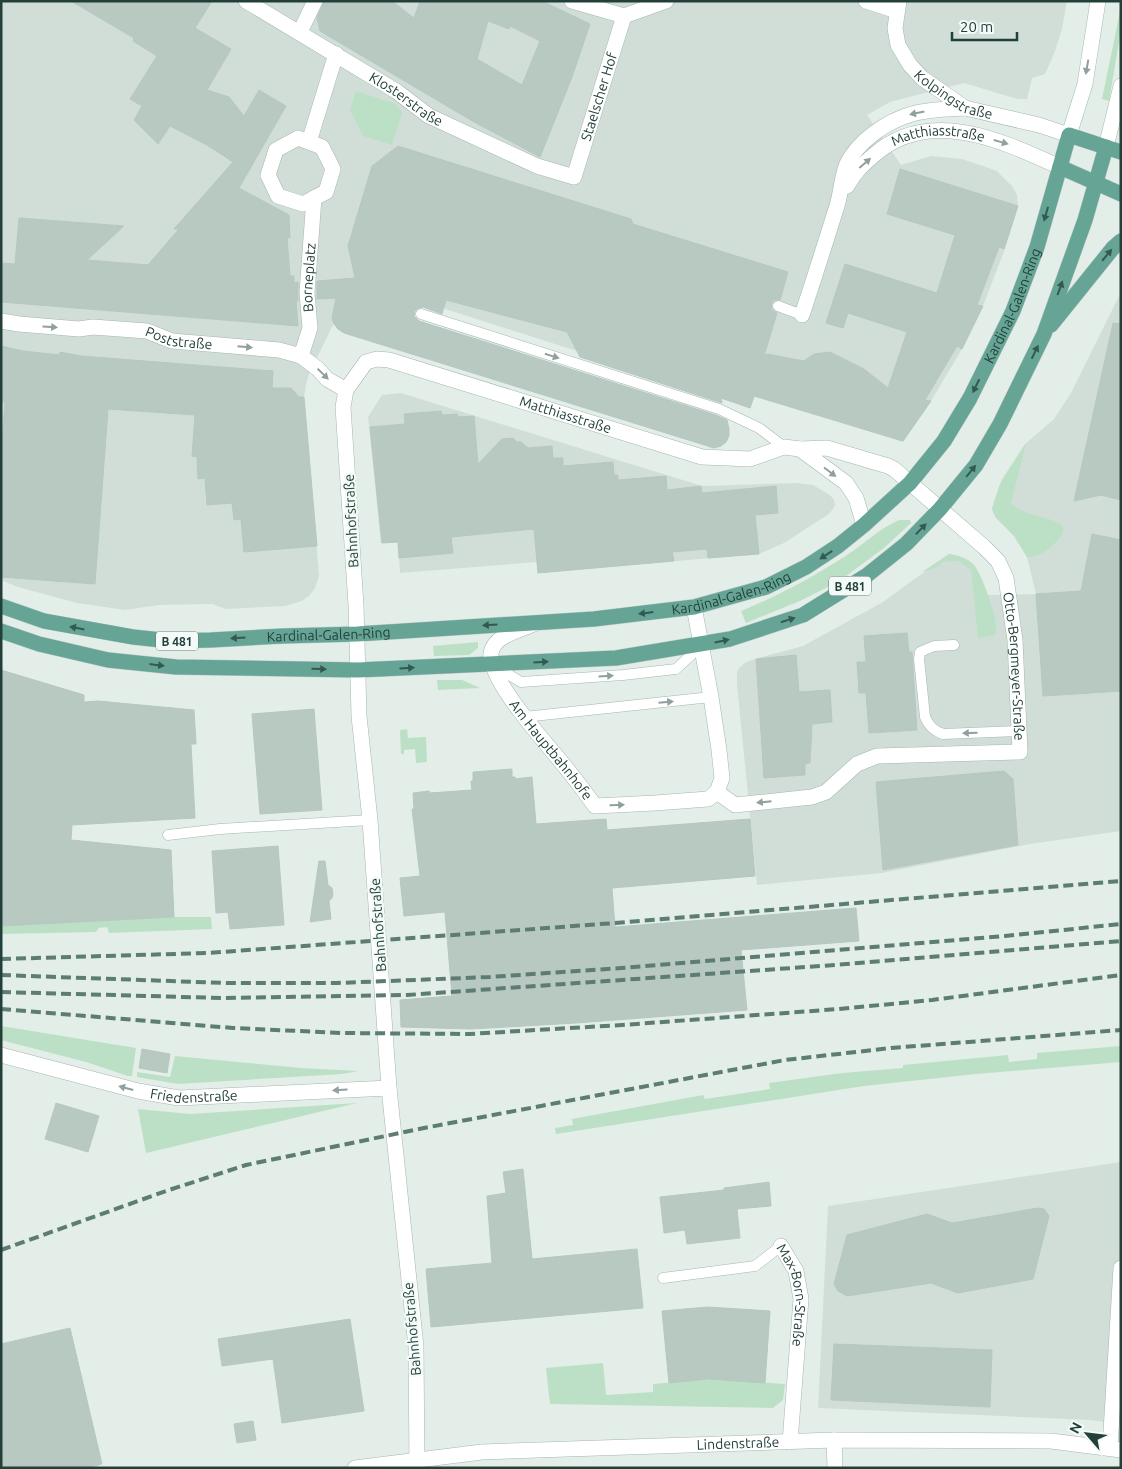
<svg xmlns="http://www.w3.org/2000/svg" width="1122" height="1469" viewBox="0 0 1122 1469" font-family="Ubuntu,sans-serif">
<rect width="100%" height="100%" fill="#e3eee9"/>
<!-- built -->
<g fill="#d1ded8">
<path d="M1,1h1066l-5,28 -8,25 -9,20 -13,4 -5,21h-10l-53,-16 -74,19 -23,13 34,50 30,-9 31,3 24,8 11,4 15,15 5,9 1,11 -13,43 -22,57 -21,43 -31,52 -28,41 -148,-46 -5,12 -64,-22 -331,-106 -46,94 -3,11 -2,12 15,179 -4,12 -5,7 -8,6 -17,5 -59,3 -14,-5 -53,1 -34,5 -48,-7 -59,-16 -17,-7z"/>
<path d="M1121,292v539l-91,13 -148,29 -125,12 -20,-200v-13l2,-4 7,-6 9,-3 48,-13 80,-44 66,-48 16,5 10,7 13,29 48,-1 -9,-37 -13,-21 -20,-21 -2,-6 2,-8 8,-22 23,-35 29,-25 17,-26z"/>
<path d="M401,393l301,93 94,-3 17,2 17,10 4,5 1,6 -6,8 -45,29 -25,11 -221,19 -1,-11 -137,11 -2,-31 -17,1 -13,-126 14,-22z"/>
<path d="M1121,1162v262l-32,-4 -271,-12 10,-202z"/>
</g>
<!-- green -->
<g fill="#bce0c6">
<path d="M1121,7v23l-12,71 -7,-2z"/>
<path d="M356,91l40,13 6,9 -10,32 -29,-9 -13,-26z"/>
<path d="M1026,443l-15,60c7,6 15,10 24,12 17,6 42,7 19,29 -8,8 -16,13 -27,13l-13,-21 -18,-18 -4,-9 8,-25z"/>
<path d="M899,520h11l1,3 -27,25 -46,34 -36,18 -56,23 -5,-12c37,-15 70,-33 103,-54 19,-12 34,-28 55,-37z"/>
<path d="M949,554c8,1 19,4 25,11 8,9 27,60 21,70l-17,3 -7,-68 -13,-9 -16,1 -4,5 -16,5z"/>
<path d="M478,642v6l-9,7 -35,1 -1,-10z"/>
<path d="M437,680h25l18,8 -42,2z"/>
<path d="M407,729l1,9 18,-1 1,25 -11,1 -1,-14 -11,1v4h-3l-1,-24z"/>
<path d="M174,917h37l1,12 -103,4 -2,-6 -8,1 -3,4 -95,2v-8z"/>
<path d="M1,1026l135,22 -4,28h-4l-42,-14 -85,-22z"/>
<path d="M1121,1046v16l-145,12 -112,12 -308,48 -1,-6 18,-3 -1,-6 131,-24 2,4 65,-10 -1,-6 73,-10 61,-5v-3l105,-10 1,7 28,-3v-6z"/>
<path d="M175,1056l126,12 57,3 -16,3 -164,10 -41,-7v-5l33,5z"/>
<path d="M357,1103l-211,50 -8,-44 52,5z"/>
<path d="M603,1363l3,32 47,-3v-8l59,-5 73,5 -2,16 -10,8 -223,-4 -4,-36z"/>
</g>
<!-- building -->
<g fill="#b8c9c2" stroke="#b5c8c1" fill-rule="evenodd">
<path d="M71,1h141l-17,27 36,21 -24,41 22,7 15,19 15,-26 27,16 -47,82 50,27 1,23 -3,-1 3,39h4v7l4,-1v19h-2l2,25 -297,-24v-39l14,1 4,-46 105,8 -37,34 61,5 31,-36h-5l59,-67 -26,-17 -37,-19 -12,18 -24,-24 8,-14 -12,-7 27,-43 -24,-15 1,-3z"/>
<path d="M324,1h68l22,17 6,-17h122l48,23 -18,53 -32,80 -66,-35 -154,-91 -3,-13zM488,21l21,8 1,-3 30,15 -18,44 -45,-26z"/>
<path d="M398,146l233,73 2,5 155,48 -8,28h-6l-3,4 1,6 5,3 -13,43 3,-2 37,7 10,-7 16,-2 34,17 24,19 19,-56 -59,-19 -5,15 -17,-5 19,-59 92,29 18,-58 -68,-21 13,-45 118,37 -14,43 -5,-2 -22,58 6,1 -21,43 -5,-3 -32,54 6,1 -28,40 -149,-45 -4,12 -29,-10 1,5 -142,-46 -13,-25 -121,-32 -4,14 -19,-7 -6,2 -2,2 -1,5 5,5 297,94 11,5 2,9v7l-3,6 -5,4 -7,2 -370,-115 -6,-4 -4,-5 -2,-6 4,-20 -19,1v-18l38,-3 -7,-32 24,-80z"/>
<path d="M1113,323l8,1v176l-20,-5 -27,6z"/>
<path d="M1,346l22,5 37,4v-3l21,4 192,15 -1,17h19l8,9h5l13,149 -73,6 -3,-33 -7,1 -2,-17 -25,2 -2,-27 -7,1 -1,-22 -5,-1 3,-41 -87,-6 -13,175 -94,-7v-122l4,-53h-4z"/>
<path d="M441,411l1,4 15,-1 1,3 16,-1 4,48 24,-25 11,-1 4,4h4l7,6 24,-2 1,12h10v8l50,-4 1,13h4v5l48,-4 1,14 34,-4 1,7 74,-7 2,27 -23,2 4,39 -51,4 -1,-9 -35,3 2,9 -136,12 -4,-44 -83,8 2,16 -54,5 -1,-16 -16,1 -12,-116 35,-3 -1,-10z"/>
<path d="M1092,534l29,6v151l-78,5 -7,-102 45,-3z"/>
<path d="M907,633l2,19h3l5,78 -48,3 -3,-40h-7l-2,-31h9l-2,-26z"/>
<path d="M796,655l3,37 31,-2 2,32 -20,2 -2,39 -5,1v11l-41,3 -8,-119z"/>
<path d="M1,670l83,25v7l14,-1 96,9 2,34h-5l4,74 -123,7 -1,15 100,10 3,67 -173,9z"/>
<path d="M314,709l8,101 -62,4 -8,-100z"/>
<path d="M512,769v8h3v2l17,-2 4,47 70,-5 1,11 143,-11 5,57 -143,12 3,39 241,-19 3,33 -118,9 6,60 -171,13 -105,6 -70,-2 -1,-27 52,-4 -7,-84 -41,4 -4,-38 20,-2 -8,-67h2l-1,-16 16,-2 1,2 42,-3 -1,-9h2v-9z"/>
<path d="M1004,771l9,8 5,66 -135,25 -7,-88z"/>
<path d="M278,846l6,79 -54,4 -2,-17 -12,1 -4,-62z"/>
<path d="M319,861h6l3,24 4,3 1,6 -1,4 -3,3 2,18 -21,3z"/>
<path d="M142,1049l28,5 -3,19 -28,-5z"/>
<path d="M56,1103l43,13 -11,36 -43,-13z"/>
<path d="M523,1169l9,90 105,-10 6,59 -212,19 -5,-58 66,-6 -5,-67 19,-3 -3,-21z"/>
<path d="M769,1182l2,24 -34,3 3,29 -53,6 -2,-14 -21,3 -4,-36 64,-7v-2z"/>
<path d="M1038,1208l6,1 5,7 -16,63 -75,14 -27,-10 -84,13 -9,-5 -4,-7 13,-49 80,-21 25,9z"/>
<path d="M708,1307l62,4 -5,72 -57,-4 -39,4 -7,-72z"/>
<path d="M350,1319l14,92 -82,12 -9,-64 -51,7 -4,-27z"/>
<path d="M70,1328l32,136 -15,4h-86v-124z"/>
<path d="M834,1344l158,6 -2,57 -159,-7z"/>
<path d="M253,1421l3,19 -19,3 -3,-19z"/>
</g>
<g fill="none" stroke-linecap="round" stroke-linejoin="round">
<defs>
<g id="lane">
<path d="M778,306l24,9"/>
<path d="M421,314l298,95 40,19 25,19"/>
<path d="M954,645l-20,1 -14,6 -1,7 6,58c4,9 8,13 18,17l76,-3"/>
<path d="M493,665l28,17 102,-7 53,-6 26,-24"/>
<path d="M524,717l187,-20"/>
<path d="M168,835l52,-6 150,-9"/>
<path d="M663,1278l92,-12 26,-20"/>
</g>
<g id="street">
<path id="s1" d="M246,1l150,90 33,25 108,50 37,11 50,-161"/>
<path d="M572,1l52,15 42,-15"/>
<path d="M866,1l31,10"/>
<path id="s2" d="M899,1l-4,27 3,17 12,20 12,13 43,30 74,17 30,10"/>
<path d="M300,32l15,-31"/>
<path d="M309,142l-11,-4 -22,12 -8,25 10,21 25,8 11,-6"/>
<path id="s3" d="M847,186c8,-14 15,-21 27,-31 55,-49 129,-14 186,12"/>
<path d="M802,315c12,-36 23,-71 34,-106 5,-14 5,-31 11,-45 11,-23 40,-43 65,-50 17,-5 36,-5 53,-6"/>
<path id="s4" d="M1,321l18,3 60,5 14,-2 54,4 25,10 107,9 22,6 17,13 9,10 19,11"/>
<path id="s5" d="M301,356l9,-28 -3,-35 7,-95 12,-6 7,-23 -11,-22 -13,-5 27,-88"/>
<path d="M800,449l46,34 10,15 8,27"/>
<path id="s6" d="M534,624c-13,6 -40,11 -43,29 -4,25 55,90 71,110 12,14 22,28 33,43l60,-3 53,-4 9,-7 5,-14 -3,-28 -8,-53 -17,-90"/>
<path id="s7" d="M1,1055l137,36 41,7 210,-10"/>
<path id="s8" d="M781,1246l15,25 5,28 -11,143"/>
<path d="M834,1440l1,28"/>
<path d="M1110,1448l11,-180"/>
<path id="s9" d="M355,1468l127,-16 352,-12 217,1 70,9"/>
<path id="s10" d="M417,1468l-1,-121 -27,-259 -19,-268 -11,-104 -3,-111 -13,-198 3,-17 20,-28 11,-3 12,1 313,97 48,2 34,-12 16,2 27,-1 61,18 6,3 90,78 14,14 8,17 9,62 5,112 -143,4 -20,8 -31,28 -14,5 -77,8 -18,-13"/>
</g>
<g id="secondary">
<path d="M1069,135l16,-51 13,-83"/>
<path d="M1106,147l15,-61"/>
</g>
<g id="primary">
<path d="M1060,167l61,27"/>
<path d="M1051,325l62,-77 8,-7"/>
<path id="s11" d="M1,606l43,15 89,16 38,4 40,-1 72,-4 74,-2 237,-15 100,-12 72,-20 40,-20 32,-21 26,-21 46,-42 34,-42 26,-43 43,-87 24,-64 32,-112 52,17"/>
<path d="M1,631l38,13 69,16 68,7 182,3 258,-12 114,-19 73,-24 63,-39 40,-32 34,-35 36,-44 24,-41 44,-90 41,-114 21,-73"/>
</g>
</defs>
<!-- lane casing -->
<use href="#lane" stroke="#a5b6b1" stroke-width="11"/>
<!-- street casing -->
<use href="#street" stroke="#a5b6b1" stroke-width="16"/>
<!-- secondary casing -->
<use href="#secondary" stroke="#a1bab2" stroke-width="16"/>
<!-- primary casing -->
<use href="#primary" stroke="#c1cac8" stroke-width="16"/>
<!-- lane -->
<use href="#lane" stroke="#fff" stroke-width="10"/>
<!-- street -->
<use href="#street" stroke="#fff" stroke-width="15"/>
<!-- secondary -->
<use href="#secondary" stroke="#fff" stroke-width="15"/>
<!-- primary -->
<use href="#primary" stroke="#66a596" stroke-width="15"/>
<!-- rail -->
<g stroke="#5d7c74" stroke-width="4" stroke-dasharray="10 5" stroke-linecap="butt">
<path d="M1,959l207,-6 407,-30 506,-42"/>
<path d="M1,975l225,8h111l153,-6 131,-9 384,-32 116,-12"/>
<path d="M1,992l221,6 185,-3 428,-30 286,-24"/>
<path d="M1,1009l232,19 109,5 127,1 153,-9 217,-16 93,-9 189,-25"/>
<path d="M1,1250l165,-59 80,-26 178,-37 361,-68 106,-12 230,-18"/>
</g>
</g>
<!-- one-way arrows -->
<defs><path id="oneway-solid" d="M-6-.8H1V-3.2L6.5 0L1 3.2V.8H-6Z" transform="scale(1.25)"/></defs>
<g fill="#90a09c">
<use href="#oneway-solid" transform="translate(1087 67) rotate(100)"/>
<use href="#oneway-solid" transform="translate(917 113) rotate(168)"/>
<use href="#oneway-solid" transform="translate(1001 142) rotate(16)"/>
<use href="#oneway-solid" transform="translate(865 163) rotate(-41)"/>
<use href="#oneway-solid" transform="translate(50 327) rotate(4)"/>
<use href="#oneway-solid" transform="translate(245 347) rotate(5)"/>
<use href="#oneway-solid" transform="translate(552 356) rotate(17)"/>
<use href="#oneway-solid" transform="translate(323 374) rotate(44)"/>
<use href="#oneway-solid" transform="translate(830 472) rotate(37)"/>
<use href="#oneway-solid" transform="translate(606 676) rotate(-4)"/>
<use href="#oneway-solid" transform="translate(666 702) rotate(-5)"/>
<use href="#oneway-solid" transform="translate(970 733) rotate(178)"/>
<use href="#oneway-solid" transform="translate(764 802) rotate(174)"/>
<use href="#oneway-solid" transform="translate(617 805) rotate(-2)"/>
<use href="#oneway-solid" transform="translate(126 1088) rotate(-165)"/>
<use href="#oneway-solid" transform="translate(340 1090) rotate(177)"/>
</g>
<g fill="#335950">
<use href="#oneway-solid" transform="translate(1046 214) rotate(106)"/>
<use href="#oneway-solid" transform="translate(1107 255) rotate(-50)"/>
<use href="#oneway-solid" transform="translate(1060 288) rotate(-70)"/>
<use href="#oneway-solid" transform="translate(1035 352) rotate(-64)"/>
<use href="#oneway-solid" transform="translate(976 386) rotate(116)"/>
<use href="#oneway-solid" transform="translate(971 471) rotate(-51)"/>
<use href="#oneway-solid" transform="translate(921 529) rotate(-46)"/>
<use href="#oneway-solid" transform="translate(826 555) rotate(147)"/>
<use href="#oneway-solid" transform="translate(646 613) rotate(173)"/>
<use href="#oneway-solid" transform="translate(788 620) rotate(-18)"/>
<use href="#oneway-solid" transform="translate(490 625) rotate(177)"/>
<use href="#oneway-solid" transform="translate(77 628) rotate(-169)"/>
<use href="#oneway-solid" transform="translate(238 638) rotate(176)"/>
<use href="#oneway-solid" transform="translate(722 641) rotate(-12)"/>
<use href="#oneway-solid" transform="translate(541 662) rotate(-3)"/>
<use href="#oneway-solid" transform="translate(157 665) rotate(7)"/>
<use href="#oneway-solid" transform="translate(407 668) rotate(-3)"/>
<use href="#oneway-solid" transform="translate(319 669) rotate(1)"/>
</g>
<g text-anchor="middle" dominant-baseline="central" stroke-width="4.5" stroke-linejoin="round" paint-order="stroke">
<!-- shield labels -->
<g fill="#f4faf7" stroke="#617872" stroke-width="1">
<rect x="829" y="576.5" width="42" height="19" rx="4"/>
<rect x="156" y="631.5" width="42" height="19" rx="4"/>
</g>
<g font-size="12" font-weight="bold" fill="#224039">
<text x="850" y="586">B 481</text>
<text x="177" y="641">B 481</text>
</g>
<!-- street labels -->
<g font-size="14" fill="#224039" stroke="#f4faf7">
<text stroke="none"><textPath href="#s2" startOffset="122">Kolpingstraße</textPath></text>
<text stroke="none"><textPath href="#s1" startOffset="458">Staelscher Hof</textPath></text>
<text stroke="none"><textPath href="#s1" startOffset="188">Klosterstraße</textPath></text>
<text stroke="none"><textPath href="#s3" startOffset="111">Matthiasstraße</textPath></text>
<text stroke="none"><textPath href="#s5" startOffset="80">Borneplatz</textPath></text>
<text stroke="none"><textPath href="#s11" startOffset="1158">Kardinal-Galen-Ring</textPath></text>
<text stroke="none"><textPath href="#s4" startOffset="180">Poststraße</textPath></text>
<text stroke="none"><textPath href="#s10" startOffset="1324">Matthiasstraße</textPath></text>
<text transform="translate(351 521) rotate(-93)">Bahnhofstraße</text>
<text stroke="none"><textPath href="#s11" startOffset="738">Kardinal-Galen-Ring</textPath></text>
<text stroke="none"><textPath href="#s11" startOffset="332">Kardinal-Galen-Ring</textPath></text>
<text stroke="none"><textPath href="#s10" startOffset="1911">Otto-Bergmeyer-Straße</textPath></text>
<text stroke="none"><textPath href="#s6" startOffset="170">Am Hauptbahnhofe</textPath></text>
<text transform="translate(378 925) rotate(-94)">Bahnhofstraße</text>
<text stroke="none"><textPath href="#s7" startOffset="198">Friedenstraße</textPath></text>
<text stroke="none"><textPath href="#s8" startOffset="52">Max-Born-Straße</textPath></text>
<text transform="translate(412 1329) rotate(-95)">Bahnhofstraße</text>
<text stroke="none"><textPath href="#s9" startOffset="384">Lindenstraße</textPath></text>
</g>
</g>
<!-- border -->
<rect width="1122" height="1469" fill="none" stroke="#224039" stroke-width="5"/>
<!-- north arrow -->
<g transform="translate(1087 1434) rotate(298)" stroke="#f4faf7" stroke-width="4" paint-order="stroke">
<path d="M0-4L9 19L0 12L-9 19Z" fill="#224039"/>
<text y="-8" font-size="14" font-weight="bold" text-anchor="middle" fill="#224039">N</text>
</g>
<!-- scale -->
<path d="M952 32v8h65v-8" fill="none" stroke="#224039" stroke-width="2.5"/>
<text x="960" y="32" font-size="15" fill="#224039" stroke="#f4faf7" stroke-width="4" paint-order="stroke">20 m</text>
</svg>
